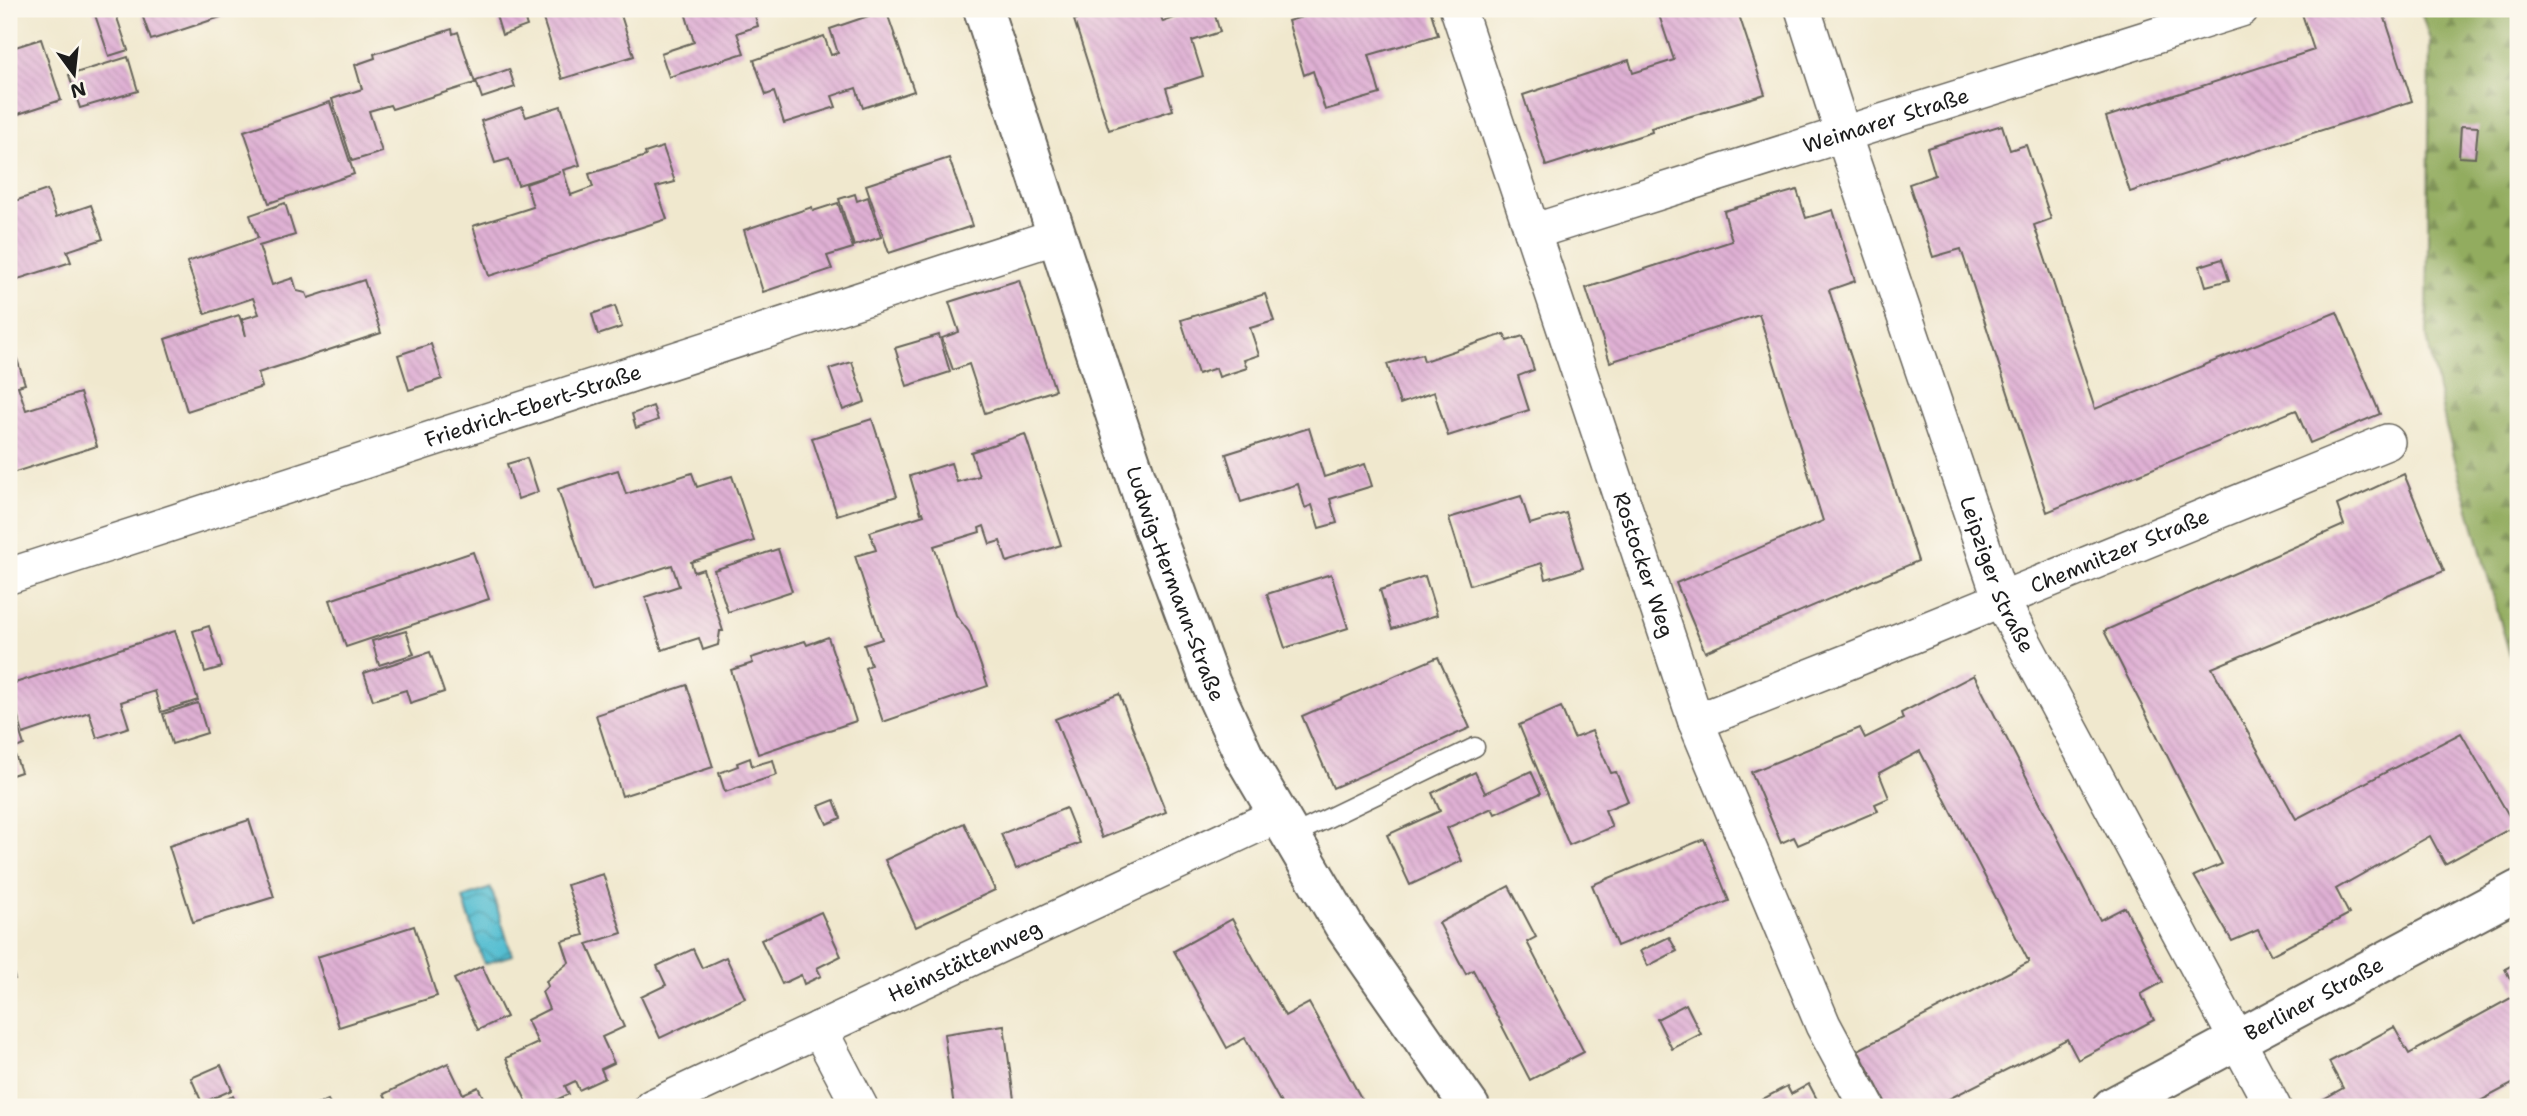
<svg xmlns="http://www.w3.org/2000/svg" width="2527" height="1116" viewBox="0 0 2527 1116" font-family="'Shantell Sans',sans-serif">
<defs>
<pattern id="forest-firs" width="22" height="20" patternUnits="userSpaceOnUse" patternTransform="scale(1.75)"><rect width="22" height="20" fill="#92ac5e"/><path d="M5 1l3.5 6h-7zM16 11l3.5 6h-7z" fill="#768b4d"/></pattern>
<pattern id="water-waves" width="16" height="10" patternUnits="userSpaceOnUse" patternTransform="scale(1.75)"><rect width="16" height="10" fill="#55bed1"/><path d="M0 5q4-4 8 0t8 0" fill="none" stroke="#469aa9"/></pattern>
<pattern id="building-back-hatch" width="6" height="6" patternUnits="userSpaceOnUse" patternTransform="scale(1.75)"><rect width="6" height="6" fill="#dfb0d4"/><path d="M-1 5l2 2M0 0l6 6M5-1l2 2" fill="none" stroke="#bf97b5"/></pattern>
</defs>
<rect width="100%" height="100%" fill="#fbf7ec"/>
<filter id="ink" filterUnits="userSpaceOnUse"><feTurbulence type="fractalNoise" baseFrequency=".0143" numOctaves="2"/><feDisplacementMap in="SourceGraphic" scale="14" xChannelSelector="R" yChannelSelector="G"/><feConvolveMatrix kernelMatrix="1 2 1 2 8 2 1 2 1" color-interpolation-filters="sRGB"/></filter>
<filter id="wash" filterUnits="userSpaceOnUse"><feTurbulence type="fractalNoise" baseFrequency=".00686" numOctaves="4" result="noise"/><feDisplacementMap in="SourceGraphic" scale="28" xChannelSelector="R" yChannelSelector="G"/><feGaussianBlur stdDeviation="1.57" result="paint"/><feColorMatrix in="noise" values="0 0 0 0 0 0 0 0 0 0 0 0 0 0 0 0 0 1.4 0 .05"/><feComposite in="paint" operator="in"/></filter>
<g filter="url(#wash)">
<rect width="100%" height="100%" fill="#f0e8ce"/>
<!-- forest -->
<path fill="url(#forest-firs)" stroke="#57643d" stroke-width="2" d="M2420,9h98v675l-72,-257 -19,-90 3,-297z"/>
<!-- water -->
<path fill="url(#water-waves)" stroke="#386d76" stroke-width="2" d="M491,888l21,67 -28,9 -21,-66z"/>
<g id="blocks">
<!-- building -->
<g fill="url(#building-back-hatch)">
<path d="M93,9h21l14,41 -19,6z"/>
<path d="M140,9h105l-94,31z"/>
<path d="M505,9h16l6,17 -25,9 -7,-23z"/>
<path d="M576,9h43l15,47 -72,23 -19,-60z"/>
<path d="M684,9h69l5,17 -21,7 7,20 -75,24 -8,-24 33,-11z"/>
<path d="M1110,9h48l5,13 37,-13h13l7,23 -28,9 11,35 -37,12 7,22 -64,20 -35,-110z"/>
<path d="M1330,9h100l8,26 -69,20 11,39 -55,16 -12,-39 -9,4 -16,-54z"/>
<path d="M1657,9h80l28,85 -114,34 1,4 -106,34 -23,-71 106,-35 4,13 41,-13z"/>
<path d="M2317,9h65l30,92 -282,91 -24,-75 208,-67 -12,-36z"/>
<path d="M886,10l28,81 -51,17 -7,-20 -24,8 4,11 -52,16 -10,-31 -8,3 -12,-35 70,-24 7,19 7,-2 -8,-24z"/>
<path d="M452,29l1,5 5,-2 17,51 -83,26 -2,-4 -21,6 13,41 -30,9 -20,-62 30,-10 -7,-24 20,-7 -1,-4z"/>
<path d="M41,39l20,61 -52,17v-68z"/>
<path d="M128,57l10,34 -58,17 -11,-33z"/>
<path d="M509,69l6,18 -33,11 -6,-17z"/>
<path d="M330,102l24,72 -85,29 -25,-72z"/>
<path d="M561,106l19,59 -17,5 8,25 22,-8 -4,-13 57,-18 -1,-3 18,-6 12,35 -19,5 11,32 -178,57 -16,-50 60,-19 -7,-23 34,-12 -42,13 -9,-26 -14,4 -14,-42 41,-14 4,10z"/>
<path d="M2002,125l8,25 16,-5 25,74 -17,6 61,184 242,-97 43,102 -70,29 -14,-33 -249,102 -86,-263 -28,8 -24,-73 26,-9 -8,-27z"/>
<path d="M2461,126l17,1 -3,31 -16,-1z"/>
<path d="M949,158l23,68 -83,27 -23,-68z"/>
<path d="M47,190l9,27 35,-12 12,34 -36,12 4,11 -62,20v-79z"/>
<path d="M1797,190l9,28 27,-8 22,71 -26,9 89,271 -213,91 -29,-69 147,-62 -64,-207 -149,48 -24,-74 146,-47 -8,-30z"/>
<path d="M855,194l2,7 11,-4 13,40 -27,9 -15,-47z"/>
<path d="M285,203l10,32 -36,11 13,39 21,-7 4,13 9,2 2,5 56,-18 17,53 -123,40 4,14 -75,24 -22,-72 74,-24 7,21 -4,-17 17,-5 -6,-16 -48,16 -18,-52 71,-24 -8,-23z"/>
<path d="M838,203l15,45 -26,8 5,13 -69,23 -19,-62 68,-23 1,4z"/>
<path d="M2222,259l7,21 -23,6 -6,-20z"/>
<path d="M1019,280l36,110 -70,23 -16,-49 -16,6 -11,-32 17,-6 -10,-30z"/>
<path d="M1265,294l9,27 -24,7 9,27 -15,5 3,8 -28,9 -3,-9 -18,6 -17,-54z"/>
<path d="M615,306l7,21 -24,8 -6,-21z"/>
<path d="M9,307l6,18 -6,1z"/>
<path d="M9,334l16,50 -7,2 8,24 54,-17 17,53 -88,28z"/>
<path d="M1504,334l3,7 16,-5 11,34 -16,6 11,34 -81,26 -14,-44 -34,12 -13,-40 35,-10 2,7z"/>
<path d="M939,335l11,37 -43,14 -12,-38z"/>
<path d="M431,344l11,35 -33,11 -11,-35z"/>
<path d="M852,362l13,40 -22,8 -14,-41z"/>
<path d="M653,406l5,14 -22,8 -4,-14z"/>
<path d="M872,419l25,77 -60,19 -25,-77z"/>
<path d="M1309,428l15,49 41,-13 7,22 -42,13 7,24 -18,5 -7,-23 -7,3 -7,-24 -57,18 -15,-48z"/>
<path d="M1025,434l36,111 -54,17 -7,-21 -10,3 -6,-18 -5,2 1,4 -46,14 22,69 13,17 19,54 -105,36 -18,-54 6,-3 -7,-20 18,-6 -27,-83 21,-6 -6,-18 54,-17 -1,-3 -2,1 -11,-37 41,-13 6,19 22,-6 -8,-24z"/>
<path d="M527,458l11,34 -20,7 -11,-35z"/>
<path d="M618,470l8,24 66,-21 5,14 35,-11 22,65 -63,21 3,10 9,-3 20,62h-3l-2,14 -15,5 -4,-12 -37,12 -17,-53 34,-11 -7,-21 -80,26 -34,-102z"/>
<path d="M2404,474l40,97 -232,97 84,151 165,-86 54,93 -70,38 -15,-28 -94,53 13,25 -78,41 -13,-25 -26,11 -38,-65 28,-12 -118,-233 240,-106 -7,-20z"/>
<path d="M1521,496l9,28 36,-11 17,55 -37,11 -4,-16 -72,22 -21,-67z"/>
<path d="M778,549l14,42 -64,21 -14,-42z"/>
<path d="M473,552l16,47 -143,48 -16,-47z"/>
<path d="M1331,574l17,54 -63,20 -18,-54z"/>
<path d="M1425,576l12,39 -45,14 -12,-39z"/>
<path d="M209,626l13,41 -17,5 -12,-41z"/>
<path d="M175,631l23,69 -37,12 -6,-21 -34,11 8,25 -32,11 -8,-26 -66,22 -14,-49z"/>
<path d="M406,631l8,23 -35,11 -7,-24z"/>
<path d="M828,637l28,84 -98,33 -27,-84 22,-7 -2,-5 54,-17 2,4z"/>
<path d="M430,652l14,40 -34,11 -4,-13 -33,10 -9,-27z"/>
<path d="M1438,657l32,71 -137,60 -31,-72z"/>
<path d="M1974,675l126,245 25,-13 38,75 -22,12 13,26 -76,40 -11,-21 -134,68h-45l-30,-57 171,-88 -109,-211 -41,22 10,25 -14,6 3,7 -80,34 -4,-8 -13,6 -30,-71 109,-44 5,10 38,-19 -2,-6z"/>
<path d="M687,685l26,82 -91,29 -26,-81z"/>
<path d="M1119,694l47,118 -64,26 -47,-119z"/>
<path d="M198,703l9,30 -35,11 -9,-30z"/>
<path d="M1561,707l13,31 18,-7 19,42 5,-1 12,29 -23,9 7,17 -43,18 -50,-120z"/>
<path d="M18,727l6,18 -11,4 8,23 -12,4v-45z"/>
<path d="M750,758l2,8 21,-6 4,15 -52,17 -6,-19 19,-7 -1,-3z"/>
<path d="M1531,771l10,22 -46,21 -3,-6 -45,20 15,33 -52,24 -23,-50 53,-24 -8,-18 43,-21 10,21z"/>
<path d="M834,800l7,18 -14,6 -8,-18z"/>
<path d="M1066,808l14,35 -64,26 -15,-35z"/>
<path d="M249,820l25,77 -81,25 -24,-76z"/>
<path d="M964,823l31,67 -79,37 -31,-67z"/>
<path d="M1704,839l25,62 -112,45 -25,-61z"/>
<path d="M603,874l19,59 -35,11 37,83 -22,10 12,26 -13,6 4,9 -26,12 -4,-9 -10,5 4,8 -28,13h-12l-23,-49 32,-15 -11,-23 22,-11 -7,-17 6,-6 -2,-5 23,-19 -7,-21 22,-6 -17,-50z"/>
<path d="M1509,886l27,51 -9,5 57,110 -54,28 -57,-110 -7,4 -27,-51z"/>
<path d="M821,912l20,44 -24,12 4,8 -17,8 -3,-9 -19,9 -21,-44z"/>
<path d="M1232,919l53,97 24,-13 57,104h-83l-38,-69 -18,10 -53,-97z"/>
<path d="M414,926l23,70 -98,31 -22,-70z"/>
<path d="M1669,937l8,14 -29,15 -8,-15z"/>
<path d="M693,949l9,19 24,-11 19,41 -85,40 -19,-41 25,-12 -9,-19z"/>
<path d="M9,960l6,19 -6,2z"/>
<path d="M2518,962v32l-13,-25z"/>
<path d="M482,966l24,51 -28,13 -24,-51z"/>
<path d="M2518,994v87l-49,26h-148l-3,-5 25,-14 -14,-26 65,-35 15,27z"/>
<path d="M1686,1004l15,30 -29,15 -15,-30z"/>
<path d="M1004,1025l11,82h-61l-10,-73z"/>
<path d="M448,1063l15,31 15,-7 10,20h-98l-6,-13z"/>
<path d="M221,1065l11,25 -30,13 -11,-25z"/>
<path d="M1809,1084l12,23h-73l39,-21 4,8z"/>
<path d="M233,1096l5,11h-30z"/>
<path d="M328,1100l3,7h-20z"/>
</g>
</g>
</g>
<g filter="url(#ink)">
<use href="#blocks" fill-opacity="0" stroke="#66635a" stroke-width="2"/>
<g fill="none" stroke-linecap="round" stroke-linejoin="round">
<defs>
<path id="service" d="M1291,836l184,-89"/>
<g id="minor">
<path id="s1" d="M1458,9l238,713 127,303 44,82"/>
<path id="s2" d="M1803,9l40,125 158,466 272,507"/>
<path id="s3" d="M1532,232l709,-223"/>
<path id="s4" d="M9,576l1048,-340"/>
<path id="s5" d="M1696,722l154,-61 537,-219"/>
<path d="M819,1029l41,78"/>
<path id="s6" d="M652,1107l626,-292"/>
</g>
<g id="tertiary">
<path id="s7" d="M983,9l133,408 37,111 58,156 33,72 100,170 126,181"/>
<path id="s8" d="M2112,1107l406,-217"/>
</g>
</defs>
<!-- service casing -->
<use href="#service" stroke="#66635a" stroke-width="21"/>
<!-- minor casing -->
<use href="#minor" stroke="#66635a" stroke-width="38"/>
<!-- tertiary casing -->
<use href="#tertiary" stroke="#66635a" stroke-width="42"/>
<!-- service -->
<use href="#service" stroke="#fff" stroke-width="18"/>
<!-- minor -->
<use href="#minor" stroke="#fff" stroke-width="35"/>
<!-- tertiary -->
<use href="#tertiary" stroke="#fff" stroke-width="38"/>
</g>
</g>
<g text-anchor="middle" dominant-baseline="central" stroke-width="7" stroke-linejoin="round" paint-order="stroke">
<!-- street labels -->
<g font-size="21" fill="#1c1c1c" stroke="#fbf7ec">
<text stroke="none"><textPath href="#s3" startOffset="371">Weimarer Straße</textPath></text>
<text stroke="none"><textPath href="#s4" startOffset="551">Friedrich-Ebert-Straße</textPath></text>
<text stroke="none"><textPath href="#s5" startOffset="457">Chemnitzer Straße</textPath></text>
<text stroke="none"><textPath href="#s1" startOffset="586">Rostocker Weg</textPath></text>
<text stroke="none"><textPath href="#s2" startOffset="598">Leipziger Straße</textPath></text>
<text stroke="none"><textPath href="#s7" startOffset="606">Ludwig-Hermann-Straße</textPath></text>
<text stroke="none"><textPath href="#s6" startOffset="345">Heimstättenweg</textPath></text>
<text stroke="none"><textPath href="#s8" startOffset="229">Berliner Straße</textPath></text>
</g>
</g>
<!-- margin -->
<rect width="2527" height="1116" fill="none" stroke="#fbf7ec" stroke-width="35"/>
<!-- north arrow -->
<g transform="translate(74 74) rotate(165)" stroke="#fbf7ec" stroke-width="5" paint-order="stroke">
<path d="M0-5L12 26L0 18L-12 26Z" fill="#1c1c1c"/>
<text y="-10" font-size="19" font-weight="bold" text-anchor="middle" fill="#1c1c1c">N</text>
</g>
</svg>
